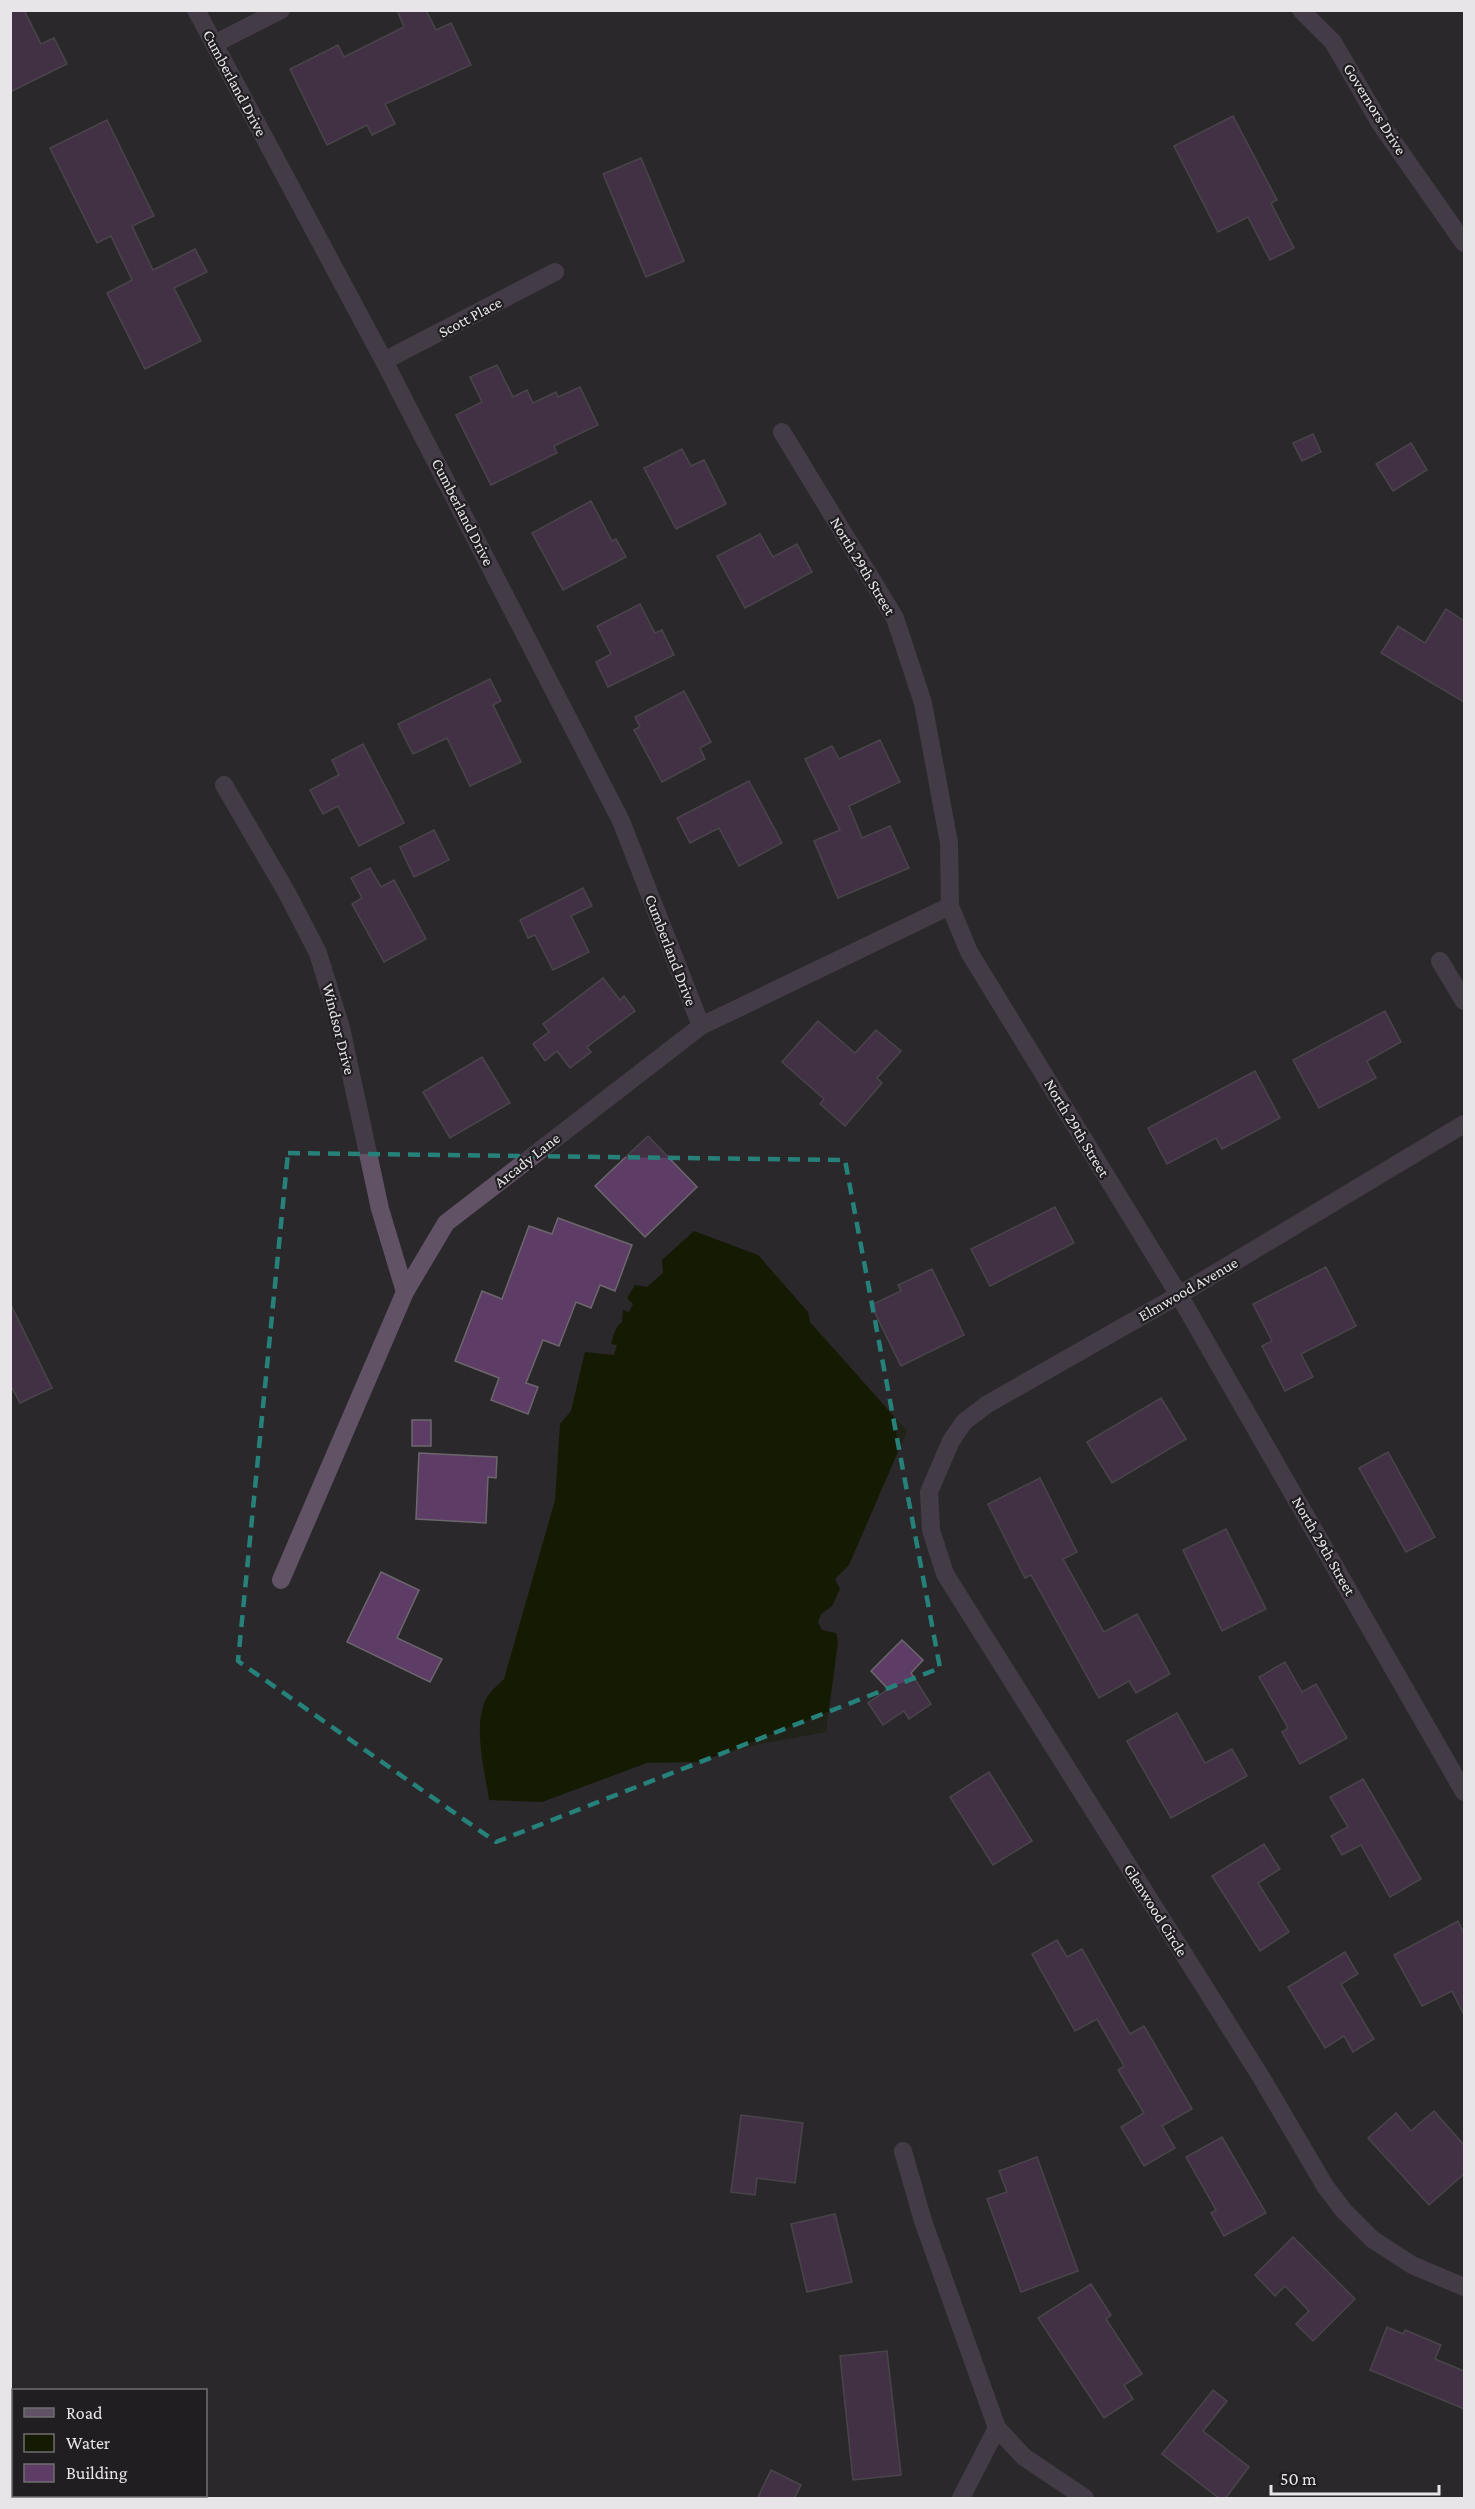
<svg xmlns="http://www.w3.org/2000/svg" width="1475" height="2509" viewBox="0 0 1475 2509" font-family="'Crimson Pro',serif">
<rect width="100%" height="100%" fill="#2b282c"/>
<!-- water -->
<path fill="#151b02" d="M694,1231l64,24 50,57 2,10 97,109 -58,134 -14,14 5,10 -8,17 -11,8 -3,8 4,8 14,3 2,9 -12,90 -67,12 -62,18 -50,1 -105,39 -53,-2c-4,-29 -19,-82 1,-107 4,-5 9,-9 14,-14l51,-179 5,-76 11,-13 14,-59 29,3 3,-10 -6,-1c3,-9 3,-16 11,-22l1,-12 6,2 4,-8 -6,-6 8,-13 12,2 16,-14 -1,-13z"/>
<!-- building -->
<g fill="#5d3d65" stroke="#6b676d" stroke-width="1.5">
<path d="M10,10h14l17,34 13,-6 13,26 -57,28z"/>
<path d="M397,10h29l10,20 15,-7 20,42 -86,39 10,20 -23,11 -5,-10 -40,20 -37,-76 48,-24 6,12 60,-30z"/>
<path d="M1233,116l44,84 -6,3 23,45 -24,12 -22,-43 -30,15 -44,-86z"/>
<path d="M107,120l47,96 -22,10 21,44 42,-21 12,23 -33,16 27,53 -56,28 -38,-76 25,-13 -21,-44 -14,7 -47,-95z"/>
<path d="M641,158l43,103 -38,16 -43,-103z"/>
<path d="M497,365l16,32 14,-7 6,13 23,-11 2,5 22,-10 18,38 -44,21 3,7 -66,32 -35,-70 26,-13 -12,-25z"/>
<path d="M1313,434l8,18 -19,9 -9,-18z"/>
<path d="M1411,443l16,27 -34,21 -17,-27z"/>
<path d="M682,449l9,17 13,-6 22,44 -50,25 -32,-61z"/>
<path d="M591,501l21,40 4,-2 10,18 -63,33 -31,-57z"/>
<path d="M760,534l13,23 24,-13 15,28 -67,36 -28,-52z"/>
<path d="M640,604l15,29 7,-3 12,25 -66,32 -12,-25 15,-8 -14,-28z"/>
<path d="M1446,609l18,12v81l-83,-49 17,-27 27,17z"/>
<path d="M490,679l11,22 -8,4 28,57 -51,24 -23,-48 -34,16 -15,-30z"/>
<path d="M684,691l27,51 -11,6 5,11 -43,23 -28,-52 6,-3 -5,-10z"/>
<path d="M880,740l20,42 -51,24 13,32 28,-12 19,42 -71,30 -24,-57 26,-11 -35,-71 27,-13 7,13z"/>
<path d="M363,744l41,79 -45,23 -21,-40 -15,8 -13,-24 29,-15 -7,-15z"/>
<path d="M749,781l33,62 -43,23 -20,-38 -29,15 -13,-25z"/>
<path d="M434,830l15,30 -35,17 -14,-30z"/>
<path d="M370,868l11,19 13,-7 32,59 -42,23 -32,-58 10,-6 -11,-20z"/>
<path d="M583,888l9,18 -21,10 18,36 -36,18 -18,-35 -7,3 -8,-18z"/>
<path d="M603,978l17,22 4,-4 11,15 -48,36 4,5 -21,16 -13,-17 -12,10 -12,-17 16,-12 -6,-8z"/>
<path d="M1385,1011l16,31 -34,19 9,17 -57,30 -26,-48z"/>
<path d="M818,1021l37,32 21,-23 25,21 -24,27 5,5 -37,43 -25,-22 4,-5 -42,-37z"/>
<path d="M482,1057l28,46 -60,35 -27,-46z"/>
<path d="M1255,1071l25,47 -58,31 -6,-11 -49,26 -19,-36z"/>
<path d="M648,1136l49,51 -52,50 -50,-51z"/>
<path d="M1055,1207l19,36 -84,43 -19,-37z"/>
<path d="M558,1218l74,27 -17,46 -15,-6 -9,23 -15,-6 -17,44 -16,-6 -17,43 12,4 -10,27 -37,-14 8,-22 -44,-17 27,-70 20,8 27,-73 23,8z"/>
<path d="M1326,1267l30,59 -55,28 12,23 -28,14 -23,-45 10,-5 -19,-37z"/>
<path d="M932,1269l32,66 -63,31 -30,-61 30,-14 -3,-6z"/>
<path d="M10,1303l42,85 -32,15 -10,-19z"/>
<path d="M1161,1398l25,41 -74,44 -25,-41z"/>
<rect x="412" y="1420" width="19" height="26"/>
<path d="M1388,1452l47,85 -29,15 -47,-84z"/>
<path d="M419,1453l78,4 -1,21 -8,-1 -2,46 -70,-4z"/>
<path d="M1040,1478l37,74 -14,7 41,73 33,-18 33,60 -34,19 -7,-12 -30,17 -68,-123 -6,3 -37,-74z"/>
<path d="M1226,1529l40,80 -44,22 -39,-81z"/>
<path d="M381,1572l38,18 -22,48 45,21 -12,23 -83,-40z"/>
<path d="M902,1640l21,20 -12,13 20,31 -22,15 -5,-8 -21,14 -15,-22 20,-14 -17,-18z"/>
<path d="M1285,1662l17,30 14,-8 31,54 -47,26 -18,-32 6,-4 -29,-51z"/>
<path d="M1177,1713l28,50 27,-14 15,27 -76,42 -44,-77z"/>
<path d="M989,1772l43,69 -39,24 -43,-68z"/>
<path d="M1363,1779l58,100 -31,18 -29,-52 -19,10 -11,-19 17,-9 -18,-30z"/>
<path d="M1264,1844l16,25 -22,14 31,49 -29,19 -48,-75z"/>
<path d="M1458,1921l6,13v81l-12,-24 -30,15 -28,-51z"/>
<path d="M1057,1940l10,17 15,-8 48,85 14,-8 48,83 -30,17 13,22 -31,18 -23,-39 23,-14 -26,-43 6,-4 -27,-47 -22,12 -43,-77z"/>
<path d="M1345,1952l13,22 -17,10 33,55 -21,13 -9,-16 -19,12 -37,-61z"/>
<path d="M1434,2111l30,34v29l-35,31 -61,-67 28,-25 15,18z"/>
<path d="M741,2115l62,8 -8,60 -38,-5 -2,17 -24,-3z"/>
<path d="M1222,2137l44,76 -42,23 -13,-23 5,-3 -30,-53z"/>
<path d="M1037,2157l41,114 -57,21 -34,-93 20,-7 -8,-21z"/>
<path d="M835,2214l17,68 -45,10 -16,-68z"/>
<path d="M1293,2237l62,62 -42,42 -17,-17 13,-13 -24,-25 -10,10 -20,-21z"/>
<path d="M1091,2284l20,31 -5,4 36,55 -18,11 9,14 -29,19 -66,-100z"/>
<path d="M1387,2327l16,7 2,-4 36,15 -6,14 29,12v38l-94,-39z"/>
<path d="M887,2351l14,124 -48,5 -13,-124z"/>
<path d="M1213,2390l14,11 -24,30 46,36 -24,32h-5l-58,-45z"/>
<path d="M771,2470l30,15 -7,14h-37z"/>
</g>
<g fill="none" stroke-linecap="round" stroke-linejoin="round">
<!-- street -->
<g stroke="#615365" stroke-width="18">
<path d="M196,10l188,351 237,460 80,205"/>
<path d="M1301,10l32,32 47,81 84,120"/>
<path d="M214,44l67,-34"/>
<path d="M384,361l171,-89"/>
<path d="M782,432l113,186 28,85 26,140 1,63 19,46 210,343 285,497"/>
<path d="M224,785l63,108 31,60 23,75 39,181 25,83"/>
<path d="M1440,961l24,40"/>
<path d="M1464,1124l-285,171 -193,110 -22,17 -13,19 -22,51 2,38 14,44 316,503 64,109 19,25 28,28 40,26 52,22"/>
<path d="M281,1580l124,-288 41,-69 255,-197 249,-120"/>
<path d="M903,2151l20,70 74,207 27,29 61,41"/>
<path d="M961,2498l36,-70"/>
</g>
</g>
<!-- marked area -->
<path d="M0 0H1475V2509H0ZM288,1153l557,7 95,508 -444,174 -258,-181z" fill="#2b282c" fill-opacity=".55" fill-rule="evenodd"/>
<path fill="none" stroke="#25817a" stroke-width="4.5" stroke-dasharray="12 8" stroke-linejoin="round" d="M288,1153l557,7 95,508 -444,174 -258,-181z"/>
<g text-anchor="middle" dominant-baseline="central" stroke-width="4.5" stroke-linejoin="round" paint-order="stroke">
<!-- street labels -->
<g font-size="16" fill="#e7e5e8" stroke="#211e22">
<text transform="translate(235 83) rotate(62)">Cumberland Drive</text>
<text transform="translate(1375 109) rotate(58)">Governors Drive</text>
<text transform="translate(470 317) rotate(-28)">Scott Place</text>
<text transform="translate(463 512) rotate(63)">Cumberland Drive</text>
<text transform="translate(863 566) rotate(59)">North 29th Street</text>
<text transform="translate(671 950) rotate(69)">Cumberland Drive</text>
<text transform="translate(339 1029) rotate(76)">Windsor Drive</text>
<text transform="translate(1077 1128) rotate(59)">North 29th Street</text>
<text transform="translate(527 1160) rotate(-38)">Arcady Lane</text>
<text transform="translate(1188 1289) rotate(-30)">Elmwood Avenue</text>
<text transform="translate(1324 1546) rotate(60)">North 29th Street</text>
<text transform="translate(1156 1910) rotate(58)">Glenwood Circle</text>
</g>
</g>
<!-- border -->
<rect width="1475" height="2509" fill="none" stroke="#e7e5e8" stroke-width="24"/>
<!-- legend -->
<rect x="12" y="2389" width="195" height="108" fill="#211e22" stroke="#706e71" stroke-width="1.5"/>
<rect x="24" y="2408" width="30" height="9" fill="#615365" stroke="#706e71" stroke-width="1.5"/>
<text x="66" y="2419" font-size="18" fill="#e7e5e8">Road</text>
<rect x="24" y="2434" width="30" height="18" fill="#151b02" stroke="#706e71" stroke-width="1.5"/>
<text x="66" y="2449" font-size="18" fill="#e7e5e8">Water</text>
<rect x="24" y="2464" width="30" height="18" fill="#5d3d65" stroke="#706e71" stroke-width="1.5"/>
<text x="66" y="2479" font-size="18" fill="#e7e5e8">Building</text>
<!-- scale -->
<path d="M1271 2485v9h168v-9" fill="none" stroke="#e7e5e8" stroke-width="3"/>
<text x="1280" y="2485" font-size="18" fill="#e7e5e8" stroke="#211e22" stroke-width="4.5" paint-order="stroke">50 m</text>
</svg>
